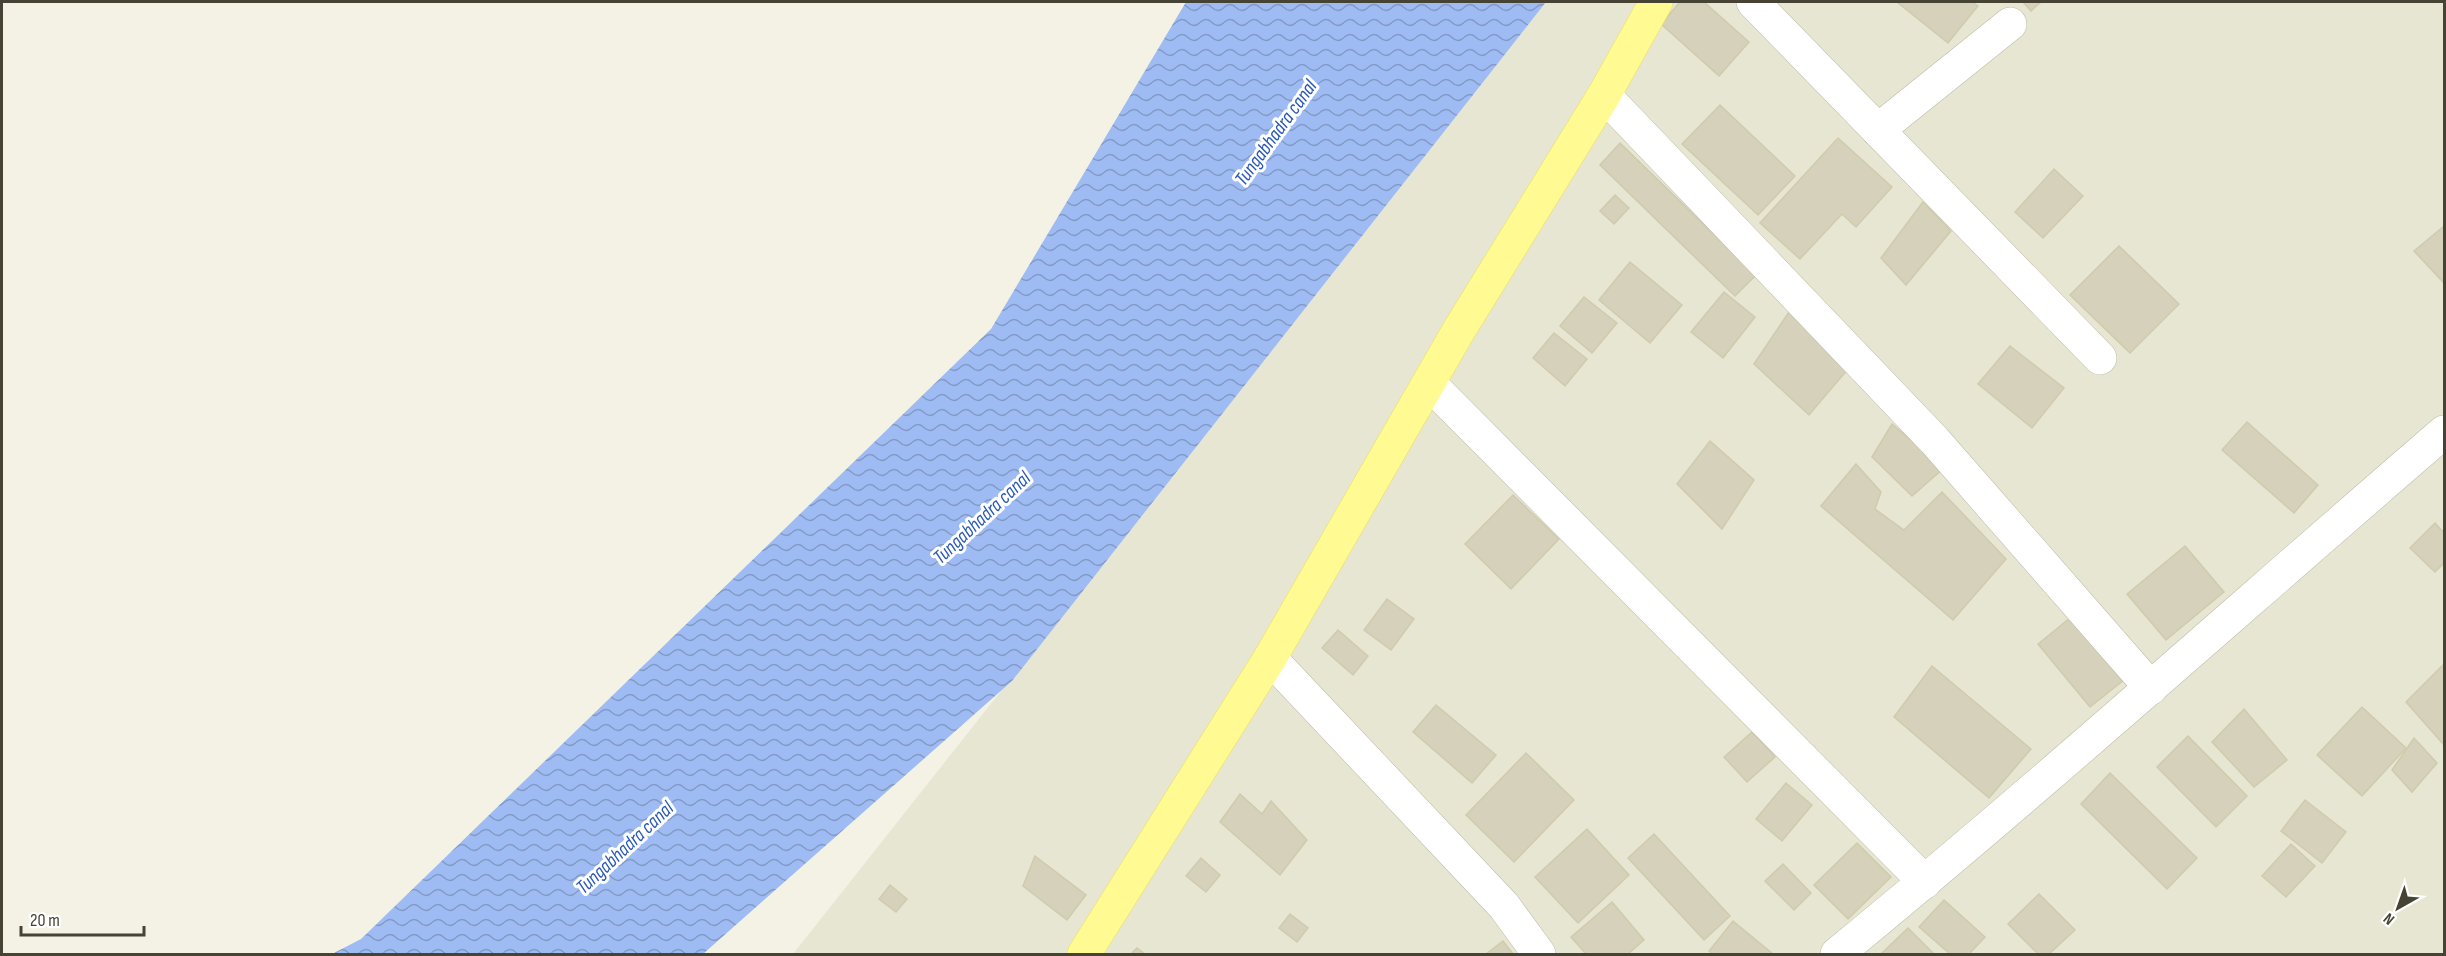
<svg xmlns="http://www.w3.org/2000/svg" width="2446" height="956" viewBox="0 0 2446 956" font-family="'Sofia Sans Condensed',sans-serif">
<defs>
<pattern id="water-waves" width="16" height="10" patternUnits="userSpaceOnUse" patternTransform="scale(1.5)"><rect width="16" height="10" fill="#9ebcf3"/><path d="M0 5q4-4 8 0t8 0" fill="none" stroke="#839ac6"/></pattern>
</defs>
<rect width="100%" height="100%" fill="#f3f2e5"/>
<!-- residential -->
<path fill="#e7e6d2" d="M1546,2h898v952h-1651z"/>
<!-- water -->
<path fill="url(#water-waves)" d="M1186,2h360l-534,679 -309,273h-371l29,-15 630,-610z"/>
<!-- building -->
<g fill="#d5d1ba" stroke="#d0cbad" stroke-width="1.5">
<path d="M1680,2h24l45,40 -30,34 -58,-52z"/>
<path d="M1897,2h75l6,4 -30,37z"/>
<path d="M2023,2h18l-10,9z"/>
<path d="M1720,105l75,71 -37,39 -76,-71z"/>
<path d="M1838,138l54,49 -36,40 -14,-13 -42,45 -40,-36z"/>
<path d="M1620,143l136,132 -21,21 -135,-131z"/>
<path d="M2054,169l29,27 -40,42 -28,-26z"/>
<path d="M1615,195l14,13 -15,16 -14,-13z"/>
<path d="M1923,202l28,29 -45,54 -25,-27z"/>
<path d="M2444,226v57l-30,-32z"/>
<path d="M2119,246l60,58 -49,49 -60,-58z"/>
<path d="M1630,262l52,43 -32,38 -51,-43z"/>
<path d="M1724,292l31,25 -32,41 -32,-26z"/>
<path d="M1584,297l33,26 -25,30 -32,-27z"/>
<path d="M1791,309l57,60 -39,46 -55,-51z"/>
<path d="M1554,333l33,26 -22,27 -32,-28z"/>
<path d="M2010,346l54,42 -32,40 -54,-44z"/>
<path d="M2247,422l71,63 -24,28 -72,-63z"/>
<path d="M1892,424l52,44 -32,28 -40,-39z"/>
<path d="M1710,441l44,39 -32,49 -45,-45z"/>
<path d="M1856,464l25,28 -6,17 29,21 38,-38 64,67 -53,61 -132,-114z"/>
<path d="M1513,495l46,44 -48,50 -46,-45z"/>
<path d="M2435,523l9,10v30l-9,9 -25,-24z"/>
<path d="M2185,546l39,46 -58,48 -39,-46z"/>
<path d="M1387,599l27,20 -23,31 -27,-20z"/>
<path d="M2081,609l53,63 -44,35 -52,-63z"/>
<path d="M1338,630l30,26 -15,19 -31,-27z"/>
<path d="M2444,664v81l-38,-43z"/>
<path d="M1932,666l99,83 -42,49 -95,-81z"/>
<path d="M1436,705l60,50 -24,28 -59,-51z"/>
<path d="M2362,707l44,41 -44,48 -45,-41z"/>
<path d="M2244,709l43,51 -33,27 -42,-45z"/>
<path d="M1752,732l23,25 -28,25 -23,-25z"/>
<path d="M2188,736l59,60 -31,31 -59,-60z"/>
<path d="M2414,738l23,25 -25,29 -20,-22z"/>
<path d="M1526,753l48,47 -60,62 -48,-47z"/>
<path d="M2110,773l87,85 -30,31 -86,-85z"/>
<path d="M1786,783l26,22 -30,36 -26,-22z"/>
<path d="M1240,794l22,20 9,-13 36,39 -27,35 -60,-53z"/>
<path d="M2305,800l41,32 -24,31 -41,-32z"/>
<path d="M1587,829l42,46 -51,48 -43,-46z"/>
<path d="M1654,834l76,82 -26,24 -76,-82z"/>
<path d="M1857,843l34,34 -43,42 -34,-34z"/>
<path d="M2291,844l24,22 -29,31 -24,-21z"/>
<path d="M1035,856l51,39 -19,25 -44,-34z"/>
<path d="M1201,858l19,17 -14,17 -20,-16z"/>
<path d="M1783,864l28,29 -17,17 -29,-29z"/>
<path d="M890,885l17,14 -11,13 -17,-13z"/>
<path d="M2039,894l36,36 -26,24h-11l-30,-30z"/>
<path d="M1944,900l41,37 -16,17h-19l-31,-27z"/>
<path d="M1612,902l32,38 -16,14h-42l-15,-17z"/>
<path d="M1290,914l18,14 -11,14 -18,-14z"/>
<path d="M1733,921l40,33h-60l-4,-3z"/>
<path d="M1908,928l26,26h-53z"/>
<path d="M1503,941l10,13h-27z"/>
<path d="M1137,948l8,6h-14z"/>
</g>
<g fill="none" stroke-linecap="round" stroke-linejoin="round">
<defs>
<g id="street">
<path d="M1753,2l347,356"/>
<path d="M1604,95l331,346 216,247"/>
<path d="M1878,130l132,-106"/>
<path d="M1429,383l496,499"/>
<path d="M1270,658l234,248 35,48"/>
<path d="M1837,954c206,-169 405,-348 607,-522"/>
</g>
<path id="primary" d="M1084,954l186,-296 189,-328 145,-235 52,-93"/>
</defs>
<!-- street casing -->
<use href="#street" stroke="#bfbda7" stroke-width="34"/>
<!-- primary casing -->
<use href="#primary" stroke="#e9e05d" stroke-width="34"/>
<!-- street -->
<use href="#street" stroke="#fff" stroke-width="33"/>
<!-- primary -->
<use href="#primary" stroke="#fffa92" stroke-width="33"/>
</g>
<g text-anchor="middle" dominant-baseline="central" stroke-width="6" stroke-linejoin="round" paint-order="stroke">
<!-- water labels -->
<g font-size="20" font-style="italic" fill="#2959b6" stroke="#fff">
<text transform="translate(1276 133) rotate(-54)">Tungabhadra canal</text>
<text transform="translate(982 518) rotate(-43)">Tungabhadra canal</text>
<text transform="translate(625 848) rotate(-43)">Tungabhadra canal</text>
</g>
</g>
<!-- border -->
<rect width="2446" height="956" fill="none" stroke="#464334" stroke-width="6"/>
<!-- north arrow -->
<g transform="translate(2398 908) rotate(220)" stroke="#ffffff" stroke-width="4.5" paint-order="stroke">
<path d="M0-4.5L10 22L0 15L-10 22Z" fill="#464334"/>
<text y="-9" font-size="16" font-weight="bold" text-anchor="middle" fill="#464334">N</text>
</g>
<!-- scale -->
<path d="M21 926v9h123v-9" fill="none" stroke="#464334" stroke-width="3"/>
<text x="30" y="926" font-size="18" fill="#464334" stroke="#ffffff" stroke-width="4.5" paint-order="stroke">20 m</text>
</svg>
